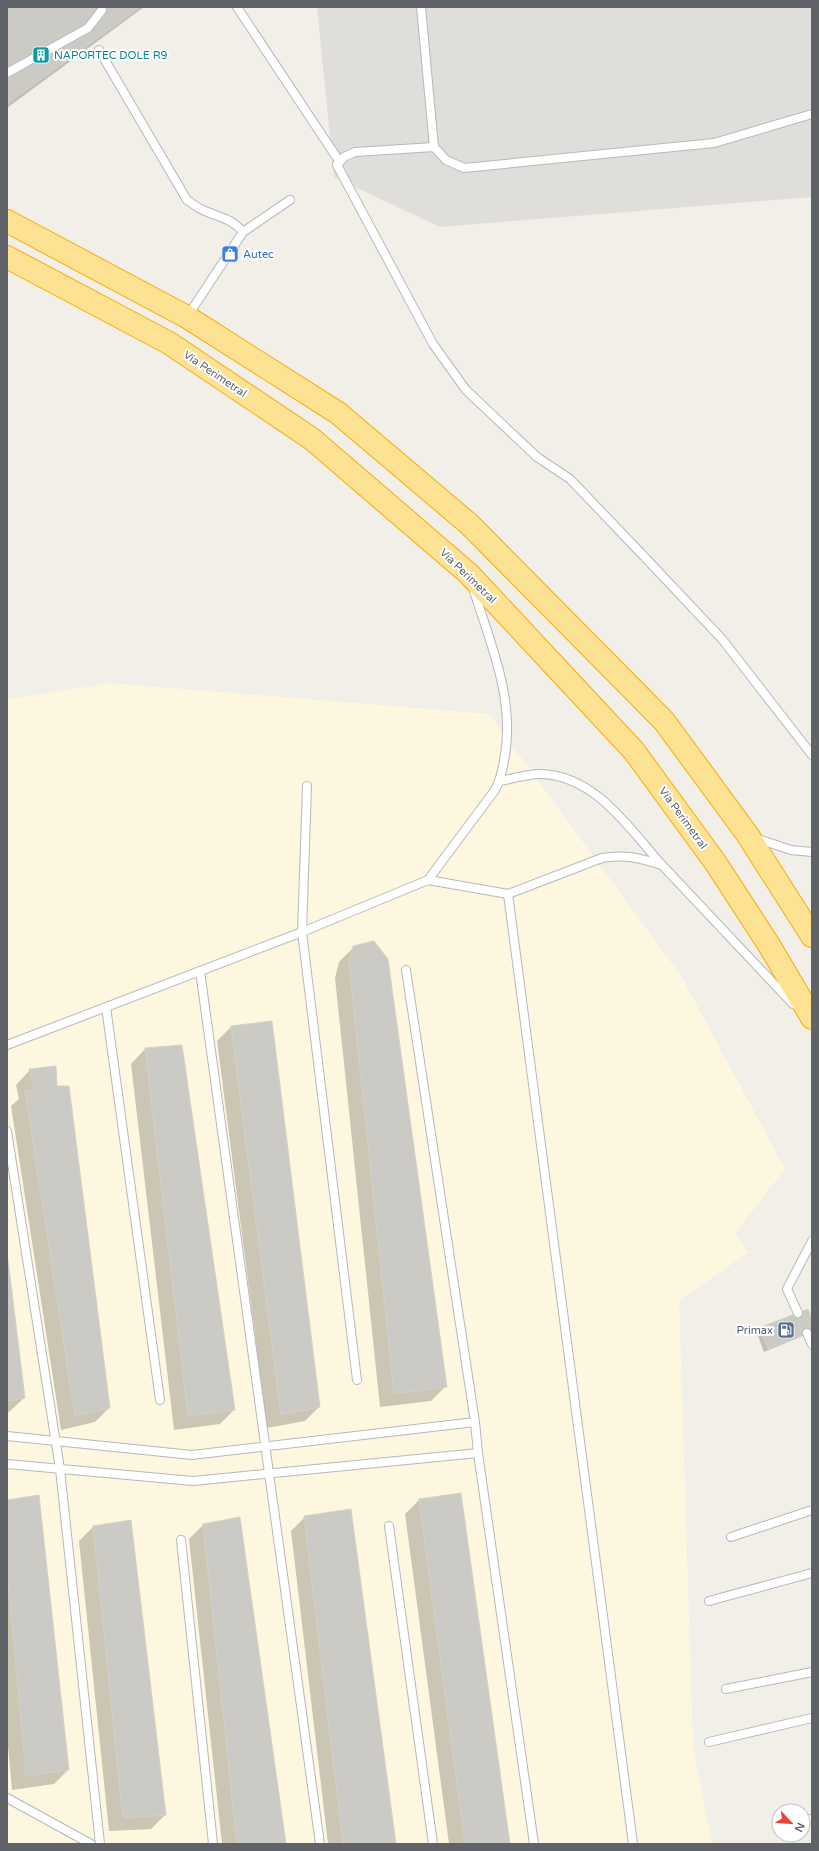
<svg xmlns="http://www.w3.org/2000/svg" width="819" height="1851" viewBox="0 0 819 1851" font-family="'Varela Round',sans-serif">
<rect width="100%" height="100%" fill="#f1efe8"/>
<!-- commercial -->
<path fill="#fef7e0" d="M110,683l379,31 192,262 104,193 -50,64 13,20 -69,47 14,446 19,98h-705v-1144z"/>
<!-- industrial -->
<path fill="#e0deda" d="M317,7h495v190l-372,30 -106,-50z"/>
<!-- shadow -->
<g fill="#0003">
<path d="M7,7h137l-137,101z"/>
<path d="M354,947l92,439 -15,15 -51,6 -45,-429 4,-16z"/>
<path d="M271,1022l48,385 -14,14 -38,7 -50,-387 14,-14z"/>
<path d="M145,1049l89,361 -14,14 -46,6 -43,-366z"/>
<path d="M30,1070l26,17 53,321 -14,14 -34,8 -50,-324 8,-7 -3,-14z"/>
<path d="M7,1260l17,138 -15,14h-2z"/>
<path d="M812,1322v10l-48,20 -7,-19 3,-4z"/>
<path d="M419,1500l90,344h-60l-44,-330z"/>
<path d="M7,1501l61,269 -14,14 -42,6 -5,-55z"/>
<path d="M305,1517l90,327h-67l-37,-313z"/>
<path d="M130,1522l35,293 -14,14 -42,2 -30,-290 14,-14z"/>
<path d="M203,1525l82,319h-63l-33,-305z"/>
</g>
<!-- building -->
<g fill="#cccac5" stroke="#d6d1c6">
<path d="M7,7h133l-133,97z"/>
<path d="M374,941l14,18 59,428 -53,7 -45,-431 4,-17z"/>
<path d="M272,1021l48,386 -39,8 -50,-389z"/>
<path d="M182,1045l53,365 -47,6 -43,-368z"/>
<path d="M56,1066l1,20h12l41,322 -35,8 -50,-325 10,-1 -6,-21z"/>
<path d="M7,1252l18,146 -18,3z"/>
<path d="M808,1309l4,10v12l-44,18 -9,-21z"/>
<path d="M461,1493l49,351h-45l-46,-345z"/>
<path d="M39,1495l30,275 -43,6 -19,-206v-70z"/>
<path d="M351,1509l45,335h-53l-39,-328z"/>
<path d="M240,1517l46,327h-49l-34,-320z"/>
<path d="M131,1520l35,295 -43,3 -30,-292z"/>
</g>
<g fill="none" stroke-linecap="round" stroke-linejoin="round">
<defs>
<g id="lane">
<path d="M237,7l102,154"/>
<path d="M421,7l13,140 12,13 18,8 250,-25 98,-29"/>
<path d="M99,50l88,150c5,3 9,7 14,9 15,8 30,8 42,23l-56,85"/>
<path d="M7,73l81,-45 14,-18v-3"/>
<path d="M434,147l-79,5 -11,5 -7,8 96,179 33,46 71,67 33,22 66,69 86,91 90,116"/>
<path d="M243,232l47,-32"/>
<path d="M500,781c13,-2 29,-8 42,-7 53,2 87,54 119,90"/>
<path d="M307,786l-5,146 55,448"/>
<path d="M755,838l36,12 21,2"/>
<path d="M428,880l67,-90c5,-9 7,-18 9,-29 12,-60 -13,-116 -31,-173"/>
<path d="M508,894l125,950"/>
<path d="M406,970l69,452 3,31 56,391"/>
<path d="M200,971l120,873"/>
<path d="M106,1007l54,393"/>
<path d="M7,1045l295,-113 126,-52 80,14 94,-36c25,-4 37,0 60,7l131,139"/>
<path d="M7,1131l53,338 40,375"/>
<path d="M798,1313l-11,-24 25,-48"/>
<path d="M807,1333l5,11"/>
<path d="M7,1436l185,19 283,-33"/>
<path d="M7,1464l186,17 285,-28"/>
<path d="M389,1526l44,318"/>
<path d="M731,1537l81,-27"/>
<path d="M181,1540l32,304"/>
<path d="M709,1601l103,-28"/>
<path d="M726,1689l86,-17"/>
<path d="M709,1742l103,-24"/>
<path d="M7,1798l84,46"/>
<path d="M805,1820l7,-1"/>
</g>
<g id="highway">
<path d="M7,221l180,96 151,96 131,111 195,197 83,113 65,102"/>
<path d="M7,257l162,86 143,96 157,135 165,177 81,111 54,83 43,73"/>
</g>
</defs>
<!-- lane casing -->
<use href="#lane" stroke="#b5b8bc" stroke-width="10"/>
<!-- highway casing -->
<use href="#highway" stroke="#f9ab00" stroke-width="24"/>
<!-- lane -->
<use href="#lane" stroke="#fff" stroke-width="8"/>
<!-- highway -->
<use href="#highway" stroke="#fde293" stroke-width="22"/>
</g>
<!-- icons -->
<defs>
<symbol id="building-square" viewBox="-11 -11 22 22"><rect x="-9" y="-9" width="18" height="18" rx="4" fill="#0f9aa8" stroke="#fff"/><path d="M-4-6H4V6H1V3H-1V6H-4ZM-2.5-4.3h1.7v1.8h-1.7ZM.8-4.3h1.7v1.8H.8ZM-2.5-1h1.7V.8h-1.7ZM.8-1h1.7V.8H.8Z" fill="#fff"/></symbol>
<symbol id="shop-square" viewBox="-11 -11 22 22"><rect x="-9" y="-9" width="18" height="18" rx="4" fill="#3f7fe0" stroke="#fff"/><path d="M-5-2.5h2.3a2.7 3.5 0 0 1 5.4 0H5L5.5 6h-11ZM-1.5-2.5h3a1.5 2.3 0 0 0-3 0Z" fill="#fff"/></symbol>
<symbol id="fuel-square" viewBox="-11 -11 22 22"><rect x="-9" y="-9" width="18" height="18" rx="4" fill="#5c6f8a" stroke="#fff"/><path d="M-5.5-6h7V0h2V4h1.3V-2.5L3-4.5l.8-.8L6-3V5H2.5V1h-1V6h-7ZM-4.2-4.7v3.2H.2V-4.7Z" fill="#fff"/></symbol>
</defs>
<g fill-rule="evenodd">
<use href="#building-square" x="31" y="45" width="20" height="20"/>
<use href="#shop-square" x="220" y="244" width="20" height="20"/>
<use href="#fuel-square" x="776" y="1320" width="20" height="20"/>
</g>
<g text-anchor="middle" dominant-baseline="central" stroke-width="4" stroke-linejoin="round" paint-order="stroke">
<!-- culture labels -->
<g font-size="11" fill="#0d838f" stroke="#fff" text-anchor="start">
<text x="54" y="55">NAPORTEC DOLE R9</text>
</g>
<!-- shop labels -->
<g font-size="11" fill="#366cbe" stroke="#fff" text-anchor="start">
<text x="243" y="254">Autec</text>
</g>
<!-- street labels -->
<g font-size="11" fill="#5f6368" stroke="#fff">
<text transform="translate(215 374) rotate(34)">Vía Perimetral</text>
<text transform="translate(468 576) rotate(44)">Vía Perimetral</text>
<text transform="translate(683 818) rotate(54)">Vía Perimetral</text>
</g>
<!-- service labels -->
<g font-size="11" fill="#4e5e75" stroke="#fff" text-anchor="end">
<text x="773" y="1330">Primax</text>
</g>
</g>
<!-- border -->
<rect width="819" height="1851" fill="none" stroke="#5f6368" stroke-width="16"/>
<!-- north arrow -->
<g transform="translate(791 1823) rotate(116)"><circle r="19" fill="#ffffff" stroke="#bfc1c3"/>
<path d="M0-3L7 15L0 10L-7 15Z" fill="#ea4335"/>
<text y="-6" font-size="11" font-weight="bold" text-anchor="middle" fill="#5f6368">N</text>
</g>
</svg>
